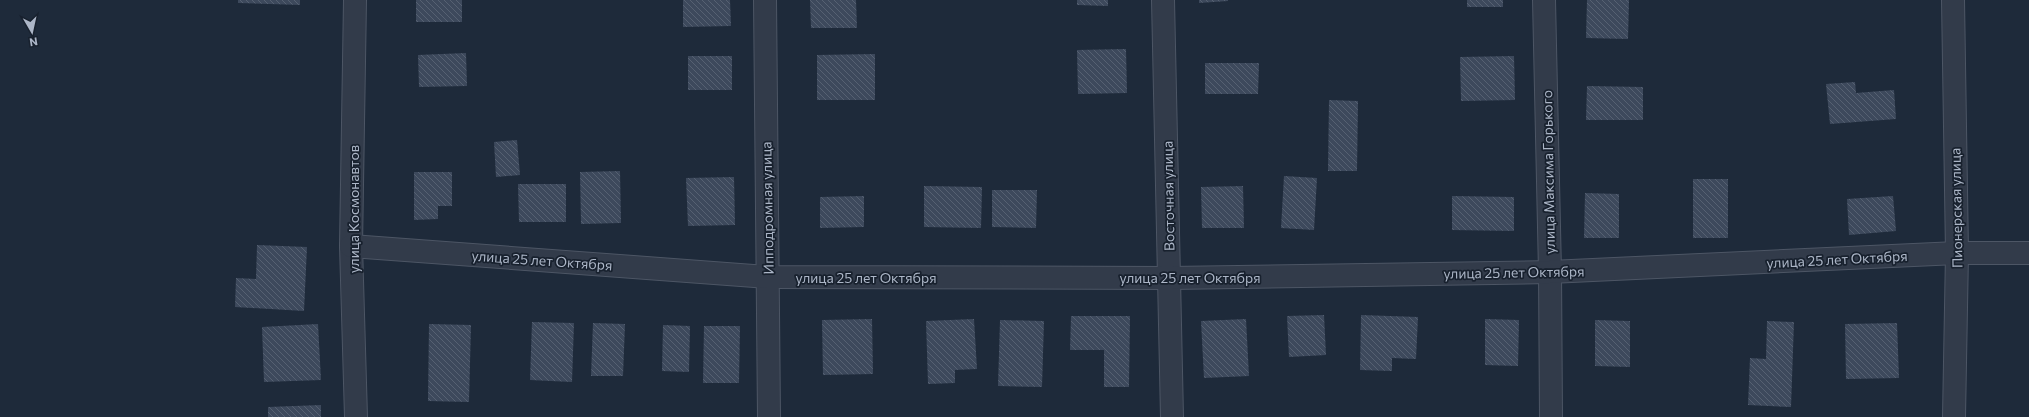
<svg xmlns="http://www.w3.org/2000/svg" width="2029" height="417" viewBox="0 0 2029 417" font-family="Commissioner,sans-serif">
<defs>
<pattern id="building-back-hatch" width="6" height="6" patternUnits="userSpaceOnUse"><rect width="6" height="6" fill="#3d495c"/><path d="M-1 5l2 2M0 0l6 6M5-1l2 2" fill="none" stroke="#566172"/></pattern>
</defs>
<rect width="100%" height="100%" fill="#1e2a3a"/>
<!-- building -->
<g fill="url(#building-back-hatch)">
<path d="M238,0h62v5l-62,-2z"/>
<rect x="416" y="0" width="46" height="22"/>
<path d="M683,0h47l1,26 -48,1z"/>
<path d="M810,0h46l1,28h-46z"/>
<path d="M1077,0h31v6l-31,-1z"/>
<path d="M1199,0h29v1l-29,2z"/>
<rect x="1467" y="0" width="36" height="7"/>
<path d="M1587,0h42l-1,39 -42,-1z"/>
<path d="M1126,49l1,44 -49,1 -1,-44z"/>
<path d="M466,53l1,33 -48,1 -1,-32z"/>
<path d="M875,54v46h-58v-45z"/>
<rect x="688" y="56" width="44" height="34"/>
<path d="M1514,56l1,44 -54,1 -1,-44z"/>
<path d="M1205,63h54l-1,31h-53z"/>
<path d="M1855,82l1,11 38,-3 2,29 -66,5 -4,-40z"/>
<path d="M1587,86l56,1v33h-57z"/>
<path d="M1329,100l29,1 -1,70h-29z"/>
<path d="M517,140l3,35 -24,2 -2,-35z"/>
<path d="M620,171l1,52 -40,1 -1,-52z"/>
<path d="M414,172h38v34h-14v13l-24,1z"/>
<path d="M1284,176l33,2 -3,52 -33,-2z"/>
<path d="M734,177l1,48 -47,1 -2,-48z"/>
<rect x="1693" y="179" width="35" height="59"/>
<path d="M518,184h48v38h-47z"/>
<path d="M924,186l58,1 -1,41 -57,-1z"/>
<path d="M1243,186l1,42h-42l-1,-41z"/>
<path d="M992,190h45l-1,38 -44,-1z"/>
<path d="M1585,193l34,1v44h-35z"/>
<path d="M864,196v31l-44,1v-31z"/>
<path d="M1452,196l62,1v34l-62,-1z"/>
<path d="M1893,196l3,35 -47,4 -2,-36z"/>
<path d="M257,245l50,2 -3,64 -69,-4 1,-29 20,1z"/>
<path d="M1324,315l2,40 -37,2 -2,-41z"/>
<path d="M1361,315l57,2 -2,42 -24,-1v13l-32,-1z"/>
<path d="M1071,316h59l-1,71h-25v-37h-34z"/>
<path d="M872,319l1,55 -50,1 -1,-55z"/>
<path d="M974,319l3,50 -22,1v13l-27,1 -2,-63z"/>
<path d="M1246,319l3,57 -45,2 -3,-57z"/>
<path d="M1485,319l34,1 -1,46 -33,-1z"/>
<path d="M1000,320l44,1 -2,66 -44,-1z"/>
<path d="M1595,320l35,1v46l-35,-1z"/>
<path d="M1767,321l27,1 -3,85 -43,-2 2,-47 16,1z"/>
<path d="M532,322l42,1 -2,59 -42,-2z"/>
<path d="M593,323l32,1 -2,52h-32z"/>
<path d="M1897,323l2,55 -53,1 -1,-55z"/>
<path d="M318,324l3,56 -57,2 -2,-55z"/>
<path d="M429,324l42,1 -2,77 -41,-1z"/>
<path d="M663,325l27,1 -1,46 -27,-1z"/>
<path d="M704,326h36l-1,57h-36z"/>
<path d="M321,405v12h-53v-10z"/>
</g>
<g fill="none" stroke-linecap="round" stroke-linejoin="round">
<defs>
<g id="minor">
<path d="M355,0l-4,246 5,171"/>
<path d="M765,0l4,417"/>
<path d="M1163,0l9,417"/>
<path d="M1544,0l6,272 1,145"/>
<path d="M1953,0l4,253 -3,164"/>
<path d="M351,246l417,31 402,1 380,-6 407,-19h72"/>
</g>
</defs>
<!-- minor casing -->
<use href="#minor" stroke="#4d5665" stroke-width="24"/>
<!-- minor -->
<use href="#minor" stroke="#323b4a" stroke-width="22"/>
</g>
<g text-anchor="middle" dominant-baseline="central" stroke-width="3.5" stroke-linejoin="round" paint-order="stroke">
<!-- street labels -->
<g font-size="14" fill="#acb6c7" stroke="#18212e">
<text transform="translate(1548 172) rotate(-91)">улица Максима Горького</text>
<text transform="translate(1168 196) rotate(-91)">Восточная улица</text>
<text transform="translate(767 208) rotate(-91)">Ипподромная улица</text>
<text transform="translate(1956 208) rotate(-91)">Пионерская улица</text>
<text transform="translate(353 209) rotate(-90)">улица Космонавтов</text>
<text transform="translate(1837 259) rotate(-3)">улица 25 лет Октября</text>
<text transform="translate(542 260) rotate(4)">улица 25 лет Октября</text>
<text transform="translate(1514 272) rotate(-1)">улица 25 лет Октября</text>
<text x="866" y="277">улица 25 лет Октября</text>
<text x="1190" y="277">улица 25 лет Октября</text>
</g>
</g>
<!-- north arrow -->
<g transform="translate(32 32) rotate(171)" stroke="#18212e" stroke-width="3" paint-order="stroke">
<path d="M0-3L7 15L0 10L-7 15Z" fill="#acb6c7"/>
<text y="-6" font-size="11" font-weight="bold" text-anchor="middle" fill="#acb6c7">N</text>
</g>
</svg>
